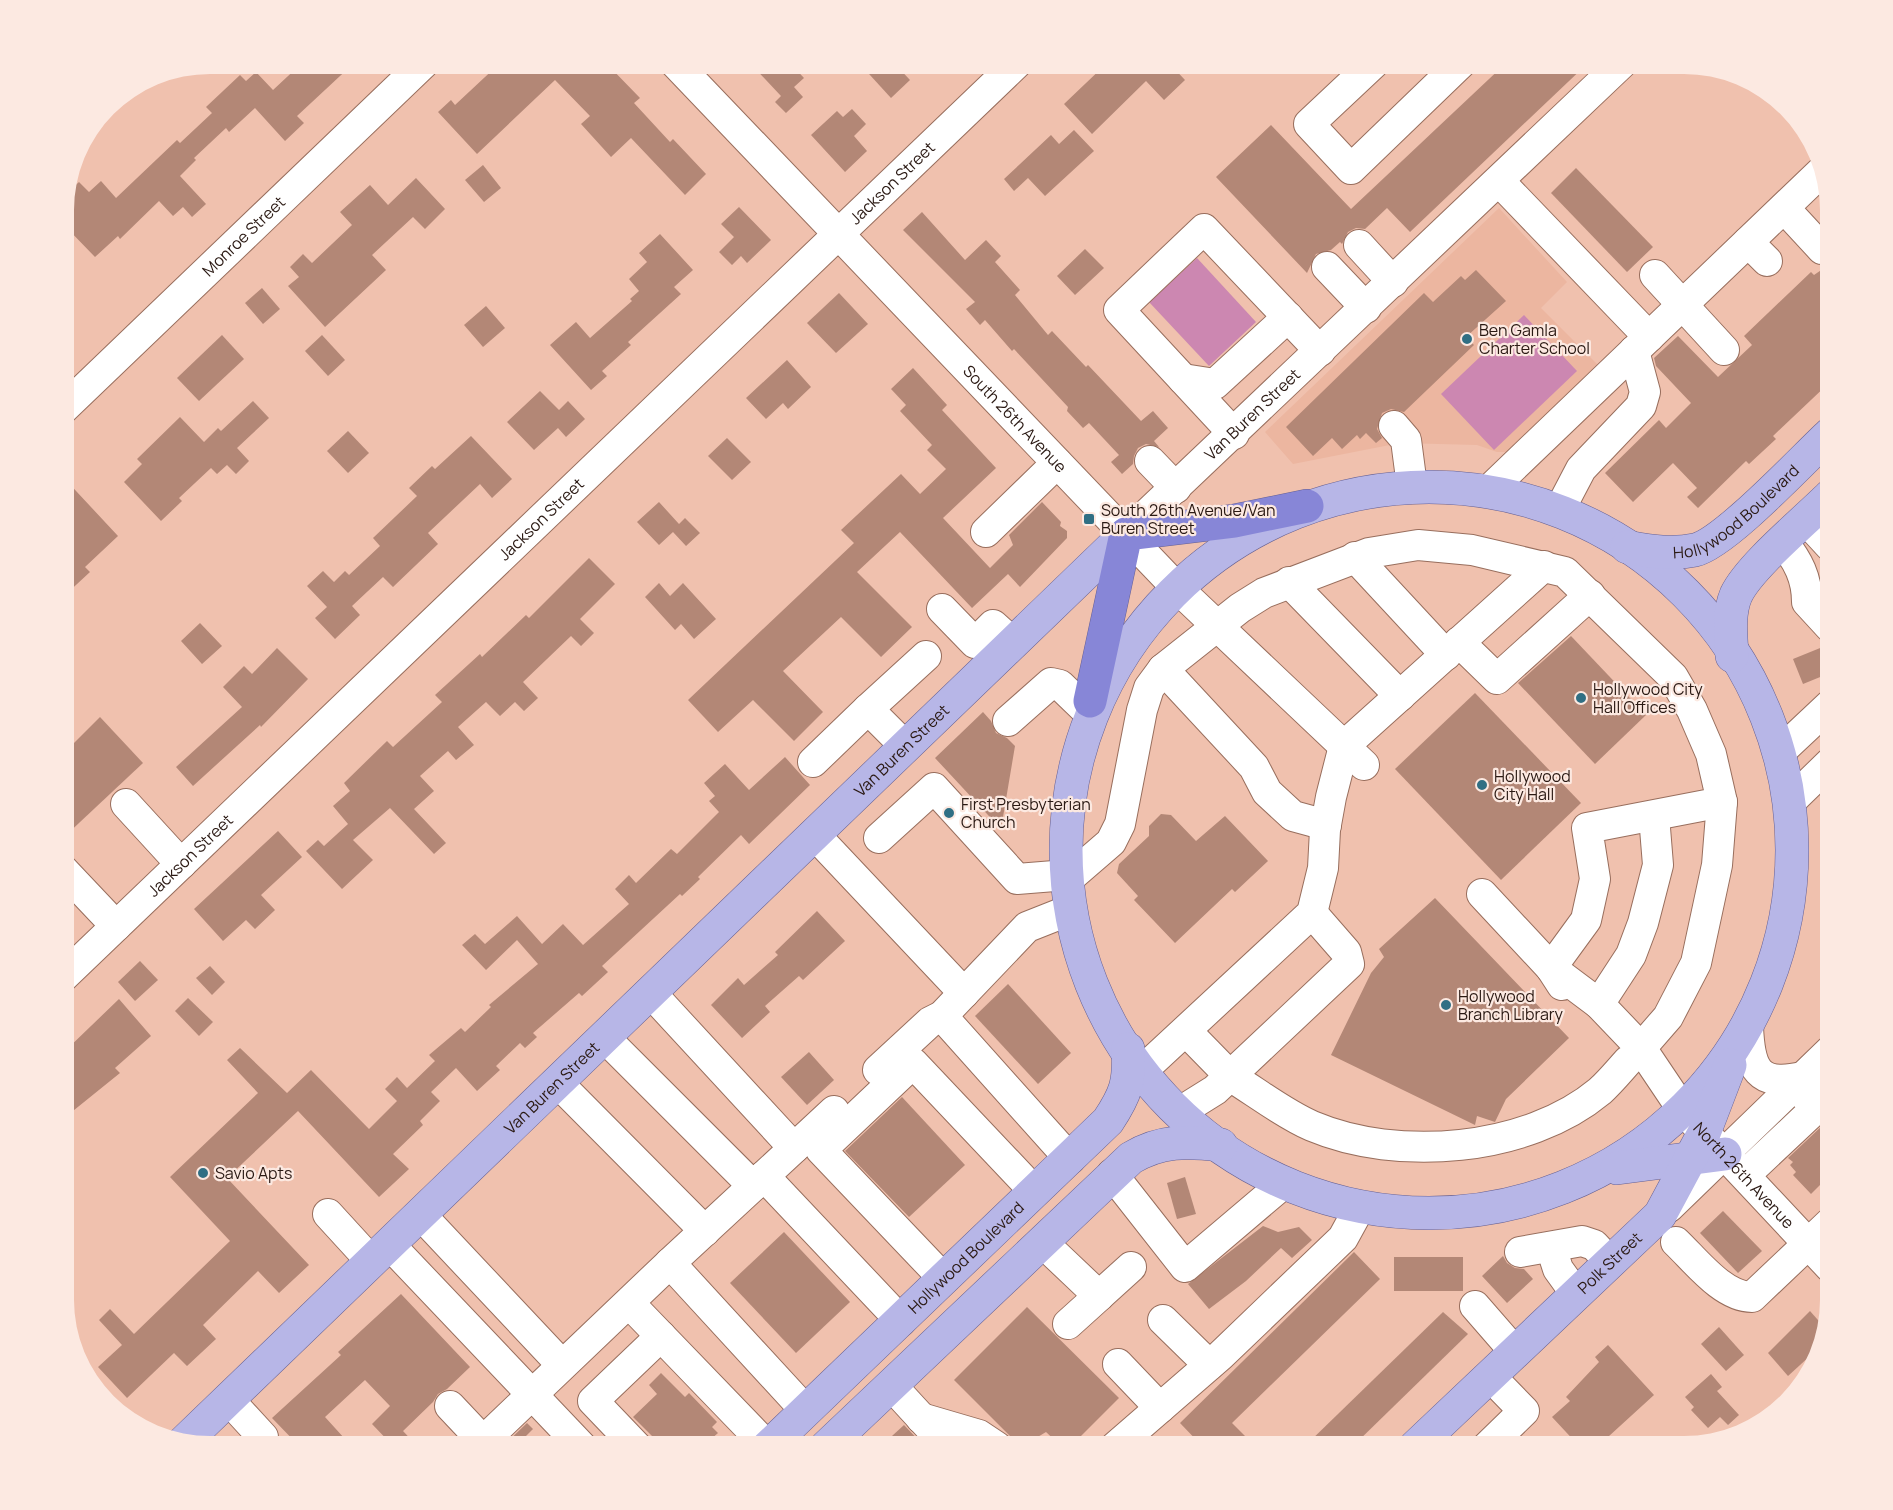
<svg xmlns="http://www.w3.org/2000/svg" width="1893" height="1510" viewBox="0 0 1893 1510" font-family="Manrope,sans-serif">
<rect width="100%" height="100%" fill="#f0c1ae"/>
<!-- built -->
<path fill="#ecb6a0" d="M1499,208l68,74 -26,26 63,63 -84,81h-23l-20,-7 -77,-2 -107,21 -28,-32z"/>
<!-- green -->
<g fill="#cc87b1">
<path d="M1197,258l59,64 -47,44 -60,-64z"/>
<path d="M1524,315l53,56 -83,79 -53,-56z"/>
</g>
<!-- building -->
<g fill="#b38776">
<path d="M302,63h52l-57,53 7,7 -19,18 -30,-33 -26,24 -3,-4 -32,30 2,2 -16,16 26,28 -14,13 -9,-10 -10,9 -14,-15 -39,38 -2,-3 -23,21 -32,-33v-8l10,-9 -8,-12 14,-13 10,10 12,-11 15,17 61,-58 3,3 32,-30 -6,-6 34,-32 6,6 10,-9 17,18z"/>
<path d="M500,63h106l34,35 -6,5 36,39 3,-3 33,35 -21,21 -54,-57 -20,19 -30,-33 9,-8 -35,-36 -78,74 -39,-42 13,-12 4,5z"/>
<path d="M750,63h40l14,15 -10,9 9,10 -17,16 -11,-11 6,-6z"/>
<path d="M859,63h35l16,17 -19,18z"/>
<path d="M1107,63h62l16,17 -21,20 -18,-19 -54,53 -28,-30z"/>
<path d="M1506,63h82l-178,169 -23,-24 -22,21 -9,-1 -8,4 -6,12 -2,-2 -9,8 -15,4 -9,19 -91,-96 55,-52 80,84z"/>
<path d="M852,109l14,15 -12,12 13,15 -22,21 -34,-37 26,-24 6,6z"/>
<path d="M1074,130l20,21 -49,45 -17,-18 -14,13 -10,-12 47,-44 8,9z"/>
<path d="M483,165l18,23 -17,14 -19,-22z"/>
<path d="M1576,168l77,79 -26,25 -76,-79z"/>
<path d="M416,178l29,31 -20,20 -12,-12 -41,38 14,15 -61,57 -37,-41 11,-9 -9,-10 13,-13 9,9 40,-38 -12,-13 30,-27 18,20z"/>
<path d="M739,207l32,33 -24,23 -6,-7 -9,9 -13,-13 15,-15 -13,-13z"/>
<path d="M922,212l43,48 21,-20 15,16 -6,6 25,28 -5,5 33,40 4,-4 34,36 2,-2 53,56 12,-10 15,17 -14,13 5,6 -13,-3 -8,4 -4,8 -1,8 -11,10 -11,-12 8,-7 -30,-32 -6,5 -16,-17 1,-4 -54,-58 -2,2 -27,-31 -5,5 -14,-16 9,-7 -72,-72z"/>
<path d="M660,234l33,36 -19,17 7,7 -53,48 3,3 -29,26 5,5 -16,14 -41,-45 26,-23 14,16 42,-37 -2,-2 9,-8 -10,-12 18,-17 -8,-9z"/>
<path d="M1085,249l19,19 -29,27 -18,-19z"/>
<path d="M1830,264v118l-57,54 3,3 -27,25 -3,-3 -48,47 -11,-11 10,-9 -24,-25 -40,39 -28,-29 54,-53 7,8 25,-25 -35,-37 -2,-8 24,-22 40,41 34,-32 -8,-9 67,-64 3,3z"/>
<path d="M1476,270l30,31 -40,36 8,8 -70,67 -13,-3 -9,4 -5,16 5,9 -6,5 -10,-10 -6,6 -3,-4 -15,14 -10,-11 -19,18 -27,-29 138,-134 9,9 28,-26 4,4z"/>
<path d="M262,288l18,21 -17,15 -18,-21z"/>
<path d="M839,293l29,31 -32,29 -29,-30z"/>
<path d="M486,306l19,22 -22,19 -19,-22z"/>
<path d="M222,335l22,24 -45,42 -22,-23z"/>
<path d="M322,335l23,25 -17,16 -23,-25z"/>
<path d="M787,360l24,27 -23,22 -5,-6 -17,16 -20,-21z"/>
<path d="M913,368l34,37 -5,5 54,58 -53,50 47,50 23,-23 -4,-10 33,-33 19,20 -1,4 7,5v7l-47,49 -12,-13 -36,34 -72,-76 -43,40 55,55 -31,30 -40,-40 -58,54 40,41 -29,29 -41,-41 -35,32 -30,-32 166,-157 -13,-13 60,-56 19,20 26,-25 -19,-19 5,-5 -32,-34 6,-6 -15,-16z"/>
<path d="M540,391l19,19 9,-9 17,18 -19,18 -8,-9 -24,22 -27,-28z"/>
<path d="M253,401l16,17 -32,30 12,13 -13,13 -9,-9 -10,9 -6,-6 -32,30 3,3 -21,20 -37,-39 18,-18 -5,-5 43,-42 24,25 14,-14 3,3z"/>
<path d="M348,431l21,22 -21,20 -21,-22z"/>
<path d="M471,436l41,43 -20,19 -12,-14 -52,49 10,11 -45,43 -10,-10 -31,29 8,9 -25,24 -20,-21 12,-11 -20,-21 16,-15 11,11 11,-11 4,4 31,-29 -7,-8 44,-42 -8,-8 23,-22 3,3z"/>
<path d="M727,438l24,24 -19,18 -24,-24z"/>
<path d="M63,477l55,59 -33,31 5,5 -27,25z"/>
<path d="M659,502l20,22 6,-6 15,15 -14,13 -13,-14 -14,13 -22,-23z"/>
<path d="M589,558l26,26 -35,35 14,14 -13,13 -10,-10 -48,46 15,16 -14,13 -9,-9 -15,14 -14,-14 -28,25 16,18 -18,15 -8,-9 -28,25 14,15 -20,18 32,34 -12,11 -44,-46 -37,32 20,20 -31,29 -36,-38 12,-11 6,6 24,-22 -15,-18 17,-15 -6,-8 43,-42 6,6 49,-45 -7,-7 45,-41 2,3 44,-42 3,3z"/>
<path d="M659,583l11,13 13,-13 33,36 -22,20 -13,-15 -6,6 -30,-33z"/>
<path d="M200,623l22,23 -20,18 -21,-23z"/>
<path d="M1571,636l75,79 -51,49 -77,-81z"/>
<path d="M1830,644v29l-27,11 -10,-25z"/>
<path d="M277,648l31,31 -47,48 -1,-2 -67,61 -17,-19 66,-60 -19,-20 21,-21 8,8z"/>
<path d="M1475,693l106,110 -80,77 -106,-111z"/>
<path d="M983,712l8,9 5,12 11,5 8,8 -14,83 -66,-71z"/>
<path d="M100,717l43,46 -80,75v-84z"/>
<path d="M785,757l25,28 -61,59 -8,-9 -43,42 2,2 -18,17 -2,-2 -78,72 6,6 -26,24 -3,-3 -46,40 4,4 -12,11 -5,-5 -24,23 4,4 -23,21 -21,-23 -25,24 9,9 -20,20 3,4 -30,29 16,15 -30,28 -81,-86 -71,67 82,87 -30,28 -21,-22 -55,54 13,14 -29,27 -13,-13 -47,45 -29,-31 24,-22 -23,-25 11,-11 24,25 96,-93 -60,-64 88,-84 -31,-33 13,-12 47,45 24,-23 58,59 28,-28 -12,-12 12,-12 10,11 28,-27 -6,-6 32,-27 4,4 26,-25 -2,-2 49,-41 -21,-24 -31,30 -24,-25 13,-11 10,10 32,-28 25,28 21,-20 20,21 46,-41 -14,-15 14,-14 7,8 35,-34 6,5 42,-42 -10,-11 6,-5 -11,-13 21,-19 24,26z"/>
<path d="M1161,814l10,1 25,26 29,-25 43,45 -33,31 -3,-3 -57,54 -41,-43 4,-4 -21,-23 2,-9 30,-28v-10z"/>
<path d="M278,831l24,26 -41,38 14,15 -20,19 -9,-9 -23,21 -29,-32z"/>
<path d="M1435,898l134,140 -63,61 -11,23 -18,-6 -2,9 -144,-70 40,-82 13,-16 -5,-8z"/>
<path d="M817,911l28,30 -42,39 -4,-4 -34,30 5,6 -28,26 -31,-33 27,-27 6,7 34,-30 -3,-3z"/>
<path d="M140,961l18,19 -23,21 -17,-19z"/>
<path d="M210,966l15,16 -13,13 -16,-17z"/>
<path d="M1008,984l63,69 -33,31 -63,-68z"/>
<path d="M188,998l25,24 -14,14 -24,-25z"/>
<path d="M119,999l32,37 -36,32 5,5 -57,46v-66z"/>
<path d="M809,1052l25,28 -27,25 -26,-28z"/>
<path d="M902,1097l63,68 -56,52 -64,-66z"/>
<path d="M1830,1107v68l-19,19 -18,-19 3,-3 -6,-7 3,-3 -5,-4 36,-34z"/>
<path d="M1185,1177l11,37 -19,5 -10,-36z"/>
<path d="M1723,1211l39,40 -24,22 -38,-40z"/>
<path d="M1263,1226l15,6 21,-5 13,13 -20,18 -11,-10 -35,33 -37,28 -21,-25z"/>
<path d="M784,1232l66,70 -54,51 -66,-70z"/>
<path d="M1354,1252l26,27 -148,144 24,24h-53l-23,-24z"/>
<path d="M1503,1256l4,7 8,5 9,1 9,10 -26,24 -25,-27z"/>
<rect x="1394" y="1257" width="69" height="34"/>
<path d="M401,1294l69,73 -23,22 -9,5 -5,8 -30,29 15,16h-24l-22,-23 18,-18 -25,-26 -40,37 20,22 -9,8h-36l-28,-29 69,-63 -3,-3z"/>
<path d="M1027,1307l92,91 -49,49h-8l-16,-15 -25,15 -67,-67z"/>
<path d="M1810,1311l15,17 -2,16 -35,32 -20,-23z"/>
<path d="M1443,1312l25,22 -116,113h-48z"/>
<path d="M1719,1327l25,28 -18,16 -25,-27z"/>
<path d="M1608,1345l46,50 -57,52h-5l-6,-7 -7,6 -27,-29 18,-16 -4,-4 33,-35 -4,-5z"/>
<path d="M661,1373l24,24 4,-4 28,29 -5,5 6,6 -16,14h-39l-30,-30 24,-23 -8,-9z"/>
<path d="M1711,1374l11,13 -5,4 22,24 -11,10 -8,-8 -12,11 -17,-18 3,-3 -9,-10z"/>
<path d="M527,1423l6,6 -18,18h-13z"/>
<path d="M904,1425l21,22h-45z"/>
</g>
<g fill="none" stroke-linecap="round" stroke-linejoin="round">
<defs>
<g id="minor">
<path id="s1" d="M675,63l500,523 189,179"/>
<path d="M1374,63l-65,61 42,45 110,-106"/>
<path d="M1499,181l150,156"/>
<path d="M1784,208l38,41"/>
<path d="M1748,242l19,19"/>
<path d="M1359,245l34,37"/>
<path d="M1327,267l39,41"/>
<path d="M1655,275l69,75"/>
<path d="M1183,379l32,5 73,-67"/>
<path id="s2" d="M63,409l361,-346"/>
<path d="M1394,426l12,14 6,46"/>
<path d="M1234,434l-115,-124 85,-81 116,122"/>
<path d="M1150,461l26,27"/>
<path d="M1487,492l334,-320"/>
<path d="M1559,511l22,-42 60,-63 4,-14 -11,-41"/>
<path d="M1806,520l24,26"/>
<path d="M986,532l71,-69"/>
<path id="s3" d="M1126,534l496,-471"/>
<path d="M1783,542c15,19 24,36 24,60l23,25"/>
<path d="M1355,557l91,98"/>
<path d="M1289,582l111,114"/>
<path d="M942,609l33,34 18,-18 20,18"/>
<path d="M1459,642l38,37 93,-84"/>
<path d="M1163,669l91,98 13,25 26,24 33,9"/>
<path d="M868,709l58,-53"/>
<path d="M1008,721l43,-38 9,2 28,27"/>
<path d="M1782,750l48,-45"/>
<path d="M813,762l55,-53 37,37"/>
<path d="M1794,798l36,-35"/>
<path d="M126,804l55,60"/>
<path d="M814,834l150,159"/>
<path d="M879,838l55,-50 83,91 50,-4"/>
<path d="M63,870l53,56"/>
<path d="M1067,880l44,-38 9,-18 22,-114 7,-22 14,-19 77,-61 24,-15 105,-40 49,-8 54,5 93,22 108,105 19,33 19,44 11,48 -135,26 8,51 -9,41 -35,48"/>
<path d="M1482,894l69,74 11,17"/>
<path d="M1312,913l34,39 3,12 -119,112c26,16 54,38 82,50 85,36 215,26 288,-35 10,-9 19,-20 28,-30"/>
<path id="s4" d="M1551,968l48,36 42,44 41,61 148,158"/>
<path id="s5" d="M63,977l954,-914"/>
<path d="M650,992l144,156"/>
<path d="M1599,1004l32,-49 12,-32 15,-58 -4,-49"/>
<path d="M942,1016l128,143"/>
<path d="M1748,1027c2,42 9,60 55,50"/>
<path d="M604,1037l149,149"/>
<path d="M1641,1048l27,-31 28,-54 21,-98 5,-63"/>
<path d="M1145,1068l167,-155 11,-45 2,-38 6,-33 13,-51 200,-180"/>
<path d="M1812,1069l18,21"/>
<path d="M878,1070l52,-48 12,-6 85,-89 43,-17"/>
<path d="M557,1082l148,149"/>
<path d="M1183,1110l32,-20 15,-14 -43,-44"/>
<path d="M1112,1174l73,93 99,-84"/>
<path d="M1745,1175l67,-63 -1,-10 -16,-17"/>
<path d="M764,1176l70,-65"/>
<path d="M1669,1207l161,-156"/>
<path d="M328,1214l43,47"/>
<path d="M420,1214l142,151"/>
<path d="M1042,1242l57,54 -31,28"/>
<path d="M1676,1242c20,19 47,55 76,55l78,-74"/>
<path d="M389,1244l193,203"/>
<path d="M1551,1247l7,22 18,25"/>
<path d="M1520,1252l62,-11 12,4 16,17"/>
<path d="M944,1279l-123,-129 92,-87 122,129"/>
<path d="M1099,1296l32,-29"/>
<path d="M629,1303l139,144"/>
<path d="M1475,1306l40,46"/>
<path d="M1163,1320l46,45"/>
<path d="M1118,1364l42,44"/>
<path d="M891,1385l57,62"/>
<path d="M228,1399l35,38 -10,10"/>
<path d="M450,1406l33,35"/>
<path d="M806,1411l-136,-148 94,-87 137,145"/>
<path d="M921,1418l58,17 18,12"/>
<path d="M477,1447l193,-184"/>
<path d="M637,1447l-44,-46 68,-65"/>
<path d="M1115,1447l105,-91 123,-118 17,-31"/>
<path d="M1487,1447l37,-36 -34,-35"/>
</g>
<g id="major">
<circle cx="1429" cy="850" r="363"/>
<path id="s6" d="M1627,547c23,4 44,8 68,3 30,-7 108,-91 135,-116"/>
<path d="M1732,656c-1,-20 -4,-42 4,-61 13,-28 70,-75 94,-99"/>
<path d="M1617,1168l108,-14"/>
<path id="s7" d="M183,1443l943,-909"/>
<path id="s8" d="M768,1447l340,-326c18,-27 22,-39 20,-72"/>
<path d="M826,1447l305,-289c30,-18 56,-17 90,-13"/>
<path id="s9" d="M1415,1447l245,-232 44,-82 26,-68"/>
</g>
<path id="highway" d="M1090,701l36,-167 108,-13 73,-15"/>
</defs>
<!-- minor casing -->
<use href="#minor" stroke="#986e5d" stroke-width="32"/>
<!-- major casing -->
<use href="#major" stroke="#666092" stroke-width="34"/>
<!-- highway casing -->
<use href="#highway" stroke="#666092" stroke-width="34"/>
<!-- path -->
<g stroke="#937265" stroke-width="4" stroke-dasharray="1.5 4.5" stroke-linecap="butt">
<path d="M1688,576l9,10"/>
<path d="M1688,596l9,-10 12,11"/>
</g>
<!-- minor -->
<use href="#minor" stroke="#fff" stroke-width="30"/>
<!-- major -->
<use href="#major" stroke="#b7b6e7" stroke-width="33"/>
<!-- highway -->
<use href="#highway" stroke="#8786d7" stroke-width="33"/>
</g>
<!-- markers -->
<g fill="#306f84" stroke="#fce9e1" stroke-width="2">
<circle cx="1467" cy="339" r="6"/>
<rect x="1083" y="513" width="12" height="12" rx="3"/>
<circle cx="1581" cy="698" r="6"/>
<circle cx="1482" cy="785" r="6"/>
<circle cx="949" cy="813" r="6"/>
<circle cx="1446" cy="1005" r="6"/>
<circle cx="203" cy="1173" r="6"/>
</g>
<g text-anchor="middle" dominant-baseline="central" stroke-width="4.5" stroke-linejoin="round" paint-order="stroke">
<!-- street labels -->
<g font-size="16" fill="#2a1913" stroke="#fce9e1">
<text stroke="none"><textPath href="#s5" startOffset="1148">Jackson Street</textPath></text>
<text stroke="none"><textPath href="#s2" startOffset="250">Monroe Street</textPath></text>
<text stroke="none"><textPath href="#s3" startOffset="174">Van Buren Street</textPath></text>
<text stroke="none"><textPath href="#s1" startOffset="492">South 26th Avenue</textPath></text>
<text stroke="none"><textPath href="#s6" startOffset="123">Hollywood Boulevard</textPath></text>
<text stroke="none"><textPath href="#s5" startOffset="662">Jackson Street</textPath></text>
<text stroke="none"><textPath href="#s7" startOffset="998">Van Buren Street</textPath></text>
<text stroke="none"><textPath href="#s5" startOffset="176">Jackson Street</textPath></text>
<text stroke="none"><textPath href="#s7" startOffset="512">Van Buren Street</textPath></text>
<text stroke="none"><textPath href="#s4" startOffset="285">North 26th Avenue</textPath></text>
<text stroke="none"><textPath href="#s8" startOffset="274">Hollywood Boulevard</textPath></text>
<text stroke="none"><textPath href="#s9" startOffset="268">Polk Street</textPath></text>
</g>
<!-- poi labels -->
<g font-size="16" fill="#2a1913" stroke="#fce9e1" text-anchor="start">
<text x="1479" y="330">Ben Gamla<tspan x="1479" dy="18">Charter School</tspan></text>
<text x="1101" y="510">South 26th Avenue/Van<tspan x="1101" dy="18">Buren Street</tspan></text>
<text x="1593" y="689">Hollywood City<tspan x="1593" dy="18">Hall Offices</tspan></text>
<text x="1494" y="776">Hollywood<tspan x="1494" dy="18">City Hall</tspan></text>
<text x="961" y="804">First Presbyterian<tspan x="961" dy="18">Church</tspan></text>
<text x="1458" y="996">Hollywood<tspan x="1458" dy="18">Branch Library</tspan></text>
<text x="215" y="1173">Savio Apts</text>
</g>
</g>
<!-- crop -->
<path d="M0 0H1893V1510H0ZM210 74H1684A136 136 0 0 1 1820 210V1300A136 136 0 0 1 1684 1436H210A136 136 0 0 1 74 1300V210A136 136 0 0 1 210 74Z" fill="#fce9e1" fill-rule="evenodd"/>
</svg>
